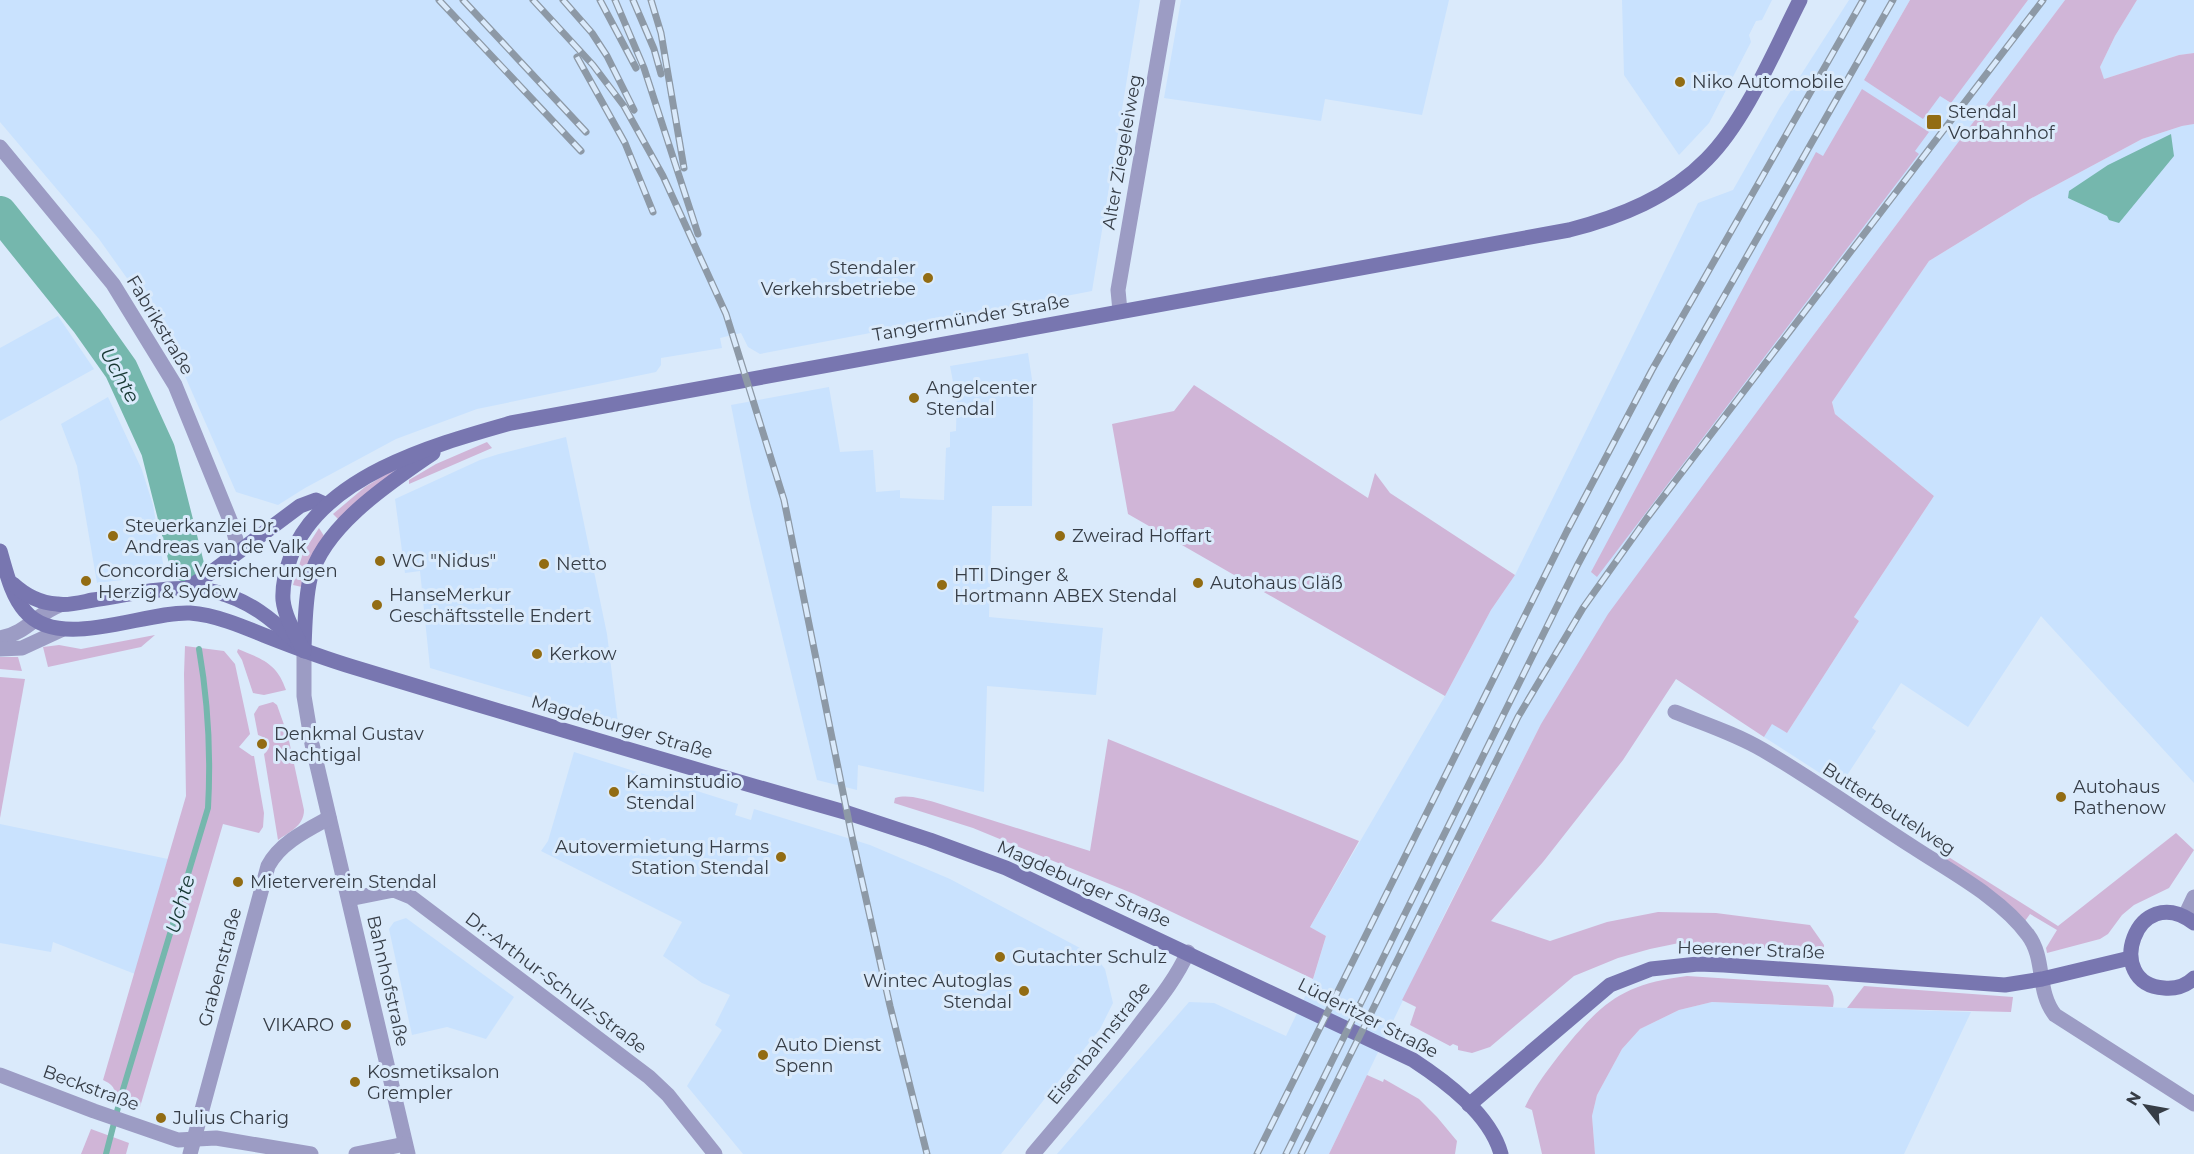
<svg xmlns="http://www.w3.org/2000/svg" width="2194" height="1154" viewBox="0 0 2194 1154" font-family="Montserrat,sans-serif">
<rect width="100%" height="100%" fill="#daeafb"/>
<!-- built -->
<g fill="#c9e2fe">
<path d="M0,0h1140l-48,291 -332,63 -12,-7 -7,-14 -21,5 2,10 -61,10v7l-5,7 -179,37 -81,30 -91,49 -27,17 -42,-13 -70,-159 -67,-94 -99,-117z"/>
<path d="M1181,0h268l-27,115 -97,-16 -4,22 -157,-23z"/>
<path d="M1622,0h150l-10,20 -6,1 -7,14 2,7 -42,81 -30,32 -55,-80z"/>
<path d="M1849,0h61l-46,80 76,15 10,8 78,-103h37l-253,337 -271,387 -95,187 -117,243h-272l132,-152 25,1 72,33 27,-56 13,-44 -16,-9 135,-231 46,-86 24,-35 183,-372 35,-13 46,-81z"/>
<path d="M2137,0h57v53l-15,2 -75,24 -4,-12 15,-31z"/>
<path d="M2194,124v659l-153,-167 -73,111 -67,-44 -29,45 4,3 -36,55 -76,-49 8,-14 15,10 72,-112 -5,-4 80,-121 -99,-82 -3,-13 97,-140 101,-62 112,-60 40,-13z"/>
<path d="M58,316l36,53 -94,52v-73z"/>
<path d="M1028,353l5,33 -1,120h-40l-3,111 114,11 -7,67 -109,-9 -3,106 -126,-27 -1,25 -40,-10 -66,-273 -20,-102 98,-18 11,65 33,-2 3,42 24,-2v8l44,2 2,-52 4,-1v-15l6,-1 1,-43 -3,-1 -4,-21z"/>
<path d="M108,397l34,73 11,35 12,70 -68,8 -20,-117 -16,-42z"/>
<path d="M566,437l41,197 11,89 -188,-55 -10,-97 -15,2 -10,-74 85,-39 19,-6z"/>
<path d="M574,752l164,52 -3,11 16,5 3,-11 116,36 80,34 145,77 10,13 8,34 -13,26 -99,125h-258l-56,-68 35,-56 -7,-5 15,-30 -28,-12 -39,-27 19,-34 -141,-71 7,-10z"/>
<path d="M0,824l168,35 -33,115 -82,-32 -2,10 -51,-9z"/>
<path d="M406,918l108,79 -28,42 -39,-12 -35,8 -23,-106 5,-7z"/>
<path d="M1712,1002l135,6 124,4 -67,142h-309l-3,-38 5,-21 25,-46 18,-20 39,-19z"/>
</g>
<!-- green -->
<g fill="#d0b5d7">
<path d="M1910,0h118l-77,103 -11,-7 -17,23 -59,-39z"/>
<path d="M2065,0h72l-22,36 -15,31 4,12 75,-24 15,-2v71l-12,2 -40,13 -112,60 -101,62 -97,141 3,12 99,82 -80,121 5,4 -72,112 -15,-9 -8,13 -88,-58 -53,81 -80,102 -52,59 59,20 57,-19 51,-10 58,1 94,12 14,20v7l-145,-9 -29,6 -32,9 -44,18 -84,71 -18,6 -14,-3v-4l-5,-2 -3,2 -40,-21 6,-18 -14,-7 139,-276 67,-110 204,-277z"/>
<path d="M1862,89l67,43 -14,19 4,3 -322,423 -6,-5 225,-420 7,4z"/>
<path d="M1194,385l174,113 7,-25 15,20 125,82 -24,35 -46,86 -317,-182 -16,-90 62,-13z"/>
<path d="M487,442l5,6 -83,36v-4l27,-16z"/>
<path d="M401,465l-62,55 -6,-6 32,-27z"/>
<path d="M319,528l5,8 -17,29 -5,22 -9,-2 10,-32z"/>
<path d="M155,635l-14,12 -93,20 -5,-20 16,-2 22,4z"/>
<path d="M185,646l39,5 11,13 15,70 -11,13 13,9h2l10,57 -1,14 -4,6 -36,-9 -83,283 -26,-8c2,-11 -1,-14 -11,-19l83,-284 -2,-122z"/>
<path d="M238,649c24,10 39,14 48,41l-22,5 -11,-2 -11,-33 -5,-8z"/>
<path d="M0,657h18l4,14 -22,-2z"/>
<path d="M0,677l25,2 -25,139z"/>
<path d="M273,702l4,3 11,31 16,74c0,16 -15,22 -26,30l-14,-86c5,-4 7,-9 4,-15l-10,-4 -4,-21 5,-8z"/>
<path d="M1108,739l251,102 -49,86 16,9 -13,43 -179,-85 -161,-66 -79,-25 1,-5c13,-4 27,1 39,4l156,49z"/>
<path d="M2176,833l18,17 -25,38 -35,17 -12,10 -14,19 -8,5 -53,14 -1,-5 11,-18 -27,-16 -5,7 -81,-60 3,-5 111,70z"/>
<path d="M1687,976l141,9c5,7 7,13 5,22l-121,-5 -33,8 -39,19 -18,20 -25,46 -5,21 3,38h-53l-10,-44 -7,-3c10,-21 24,-39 39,-58 39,-48 60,-65 123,-73z"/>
<path d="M1864,986l149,11 -2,15 -164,-4z"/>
<path d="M1367,1075l16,7 1,-3 35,20 18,18 20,24 -2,13h-126z"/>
<path d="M91,1129l38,14 -3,11h-45z"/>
</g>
<!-- water -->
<path fill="#75b7ad" d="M2171,134l3,22 -55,67 -10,-3 -2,-4 -39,-18 1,-7 39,-26z"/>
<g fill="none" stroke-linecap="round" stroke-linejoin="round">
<!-- stream -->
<path stroke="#75b7ad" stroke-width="6" d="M106,1154l15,-58 87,-288c3,-53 0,-107 -9,-159"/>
<!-- river -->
<path stroke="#75b7ad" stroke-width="34" d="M0,213l87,108 34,48 37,81 29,115"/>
<!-- street -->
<g stroke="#9c9cc4" stroke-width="15">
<path d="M0,147l113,137 62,101 57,140 7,26"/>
<path d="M1120,311l-2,-21 50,-290"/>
<path d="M0,638c27,-5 36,-24 60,-33"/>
<path d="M0,649l22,-1 39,-18"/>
<path d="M304,651v45l8,48 96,410"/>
<path d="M1675,712c30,12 61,22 88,38 51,30 100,65 150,97 38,25 88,51 115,88 18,24 8,56 27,80l139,89"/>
<path d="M349,899l45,-9 17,7 238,180 19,18 47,59"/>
<path d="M2185,916l9,-19"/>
<path d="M0,1075l94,36 84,29 38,-2 95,16"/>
<path d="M190,1154l78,-288c12,-23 39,-36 61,-48"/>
<path d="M356,1154l49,-10"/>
<path d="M1033,1154c35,-41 70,-82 103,-125 19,-25 39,-48 52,-77"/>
</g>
<!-- secondary -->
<g stroke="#7876b0" stroke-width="15">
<path d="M0,551c6,20 11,44 25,60 34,41 119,0 165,2 26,2 52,13 76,23 28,11 57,22 87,31 165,50 329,99 495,146l82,27 76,28 407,192c32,21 77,54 88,94"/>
<path d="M13,584c13,12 27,19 44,20 12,2 25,-2 36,-4 40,-6 83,-17 123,-8 33,8 56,27 80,50"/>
<path d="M186,589l23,-15 91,-68 16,-6 11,5"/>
<path d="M304,648c1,-23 1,-47 6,-69 13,-53 81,-97 123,-126"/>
<path d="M304,651c-8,-16 -19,-33 -21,-51 -1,-15 3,-30 8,-44 31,-81 146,-112 220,-133l1058,-193c51,-13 101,-33 138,-71 39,-39 68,-110 93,-159"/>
<path d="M2194,923c-58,-44 -92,61 -30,65 11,1 22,-2 30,-10"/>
<path d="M1469,1105l141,-120 41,-16 47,-5 26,1 281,20 37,-6 88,-21"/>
</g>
<defs>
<g id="rail">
<path d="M439,0l142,151"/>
<path d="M463,0l123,132"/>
<path d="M533,0l60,65 31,41 39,70 63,138 58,186 67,332 39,174 37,148"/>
<path d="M563,0l29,33 15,23 27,54"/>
<path d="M600,0l36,68"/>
<path d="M615,0l29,68 54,166"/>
<path d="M633,0l21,49 7,25"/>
<path d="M651,0l10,33 23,135"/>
<path d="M577,57l48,86 28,69"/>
<path d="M1257,1154l310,-623 85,-161 211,-370"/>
<path d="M1286,1154l291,-588 97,-182 219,-384"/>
<path d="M1301,1154l217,-437 65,-109 64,-90 396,-518"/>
</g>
</defs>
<!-- rail casing -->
<use href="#rail" stroke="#8d99a6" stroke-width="7"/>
<!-- rail -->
<use href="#rail" stroke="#daeafb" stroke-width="4.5" stroke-dasharray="14" stroke-linecap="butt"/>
</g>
<!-- markers -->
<g fill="#926c13" stroke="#daeafb" stroke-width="2">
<circle cx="1680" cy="82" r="6"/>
<rect x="1926" y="114" width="16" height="16" rx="3"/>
<circle cx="928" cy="278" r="6"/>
<circle cx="914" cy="398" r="6"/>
<circle cx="113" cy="536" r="6"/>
<circle cx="1060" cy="536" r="6"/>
<circle cx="380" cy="561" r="6"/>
<circle cx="544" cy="564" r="6"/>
<circle cx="86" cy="581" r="6"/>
<circle cx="1198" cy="583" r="6"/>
<circle cx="942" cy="585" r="6"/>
<circle cx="377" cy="605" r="6"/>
<circle cx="537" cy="654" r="6"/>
<circle cx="262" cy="744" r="6"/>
<circle cx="614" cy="792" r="6"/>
<circle cx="2061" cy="797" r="6"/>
<circle cx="781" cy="857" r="6"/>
<circle cx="238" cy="882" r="6"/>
<circle cx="1000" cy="957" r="6"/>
<circle cx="1024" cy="991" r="6"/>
<circle cx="346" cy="1025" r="6"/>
<circle cx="763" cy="1055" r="6"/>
<circle cx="355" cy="1082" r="6"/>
<circle cx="161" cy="1118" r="6"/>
</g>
<g text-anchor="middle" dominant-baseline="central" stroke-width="6" stroke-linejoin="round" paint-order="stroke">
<!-- poi labels -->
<g font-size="18" fill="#363d46" stroke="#daeafb" text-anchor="start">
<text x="1692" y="82">Niko Automobile</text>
<text x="1948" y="112">Stendal<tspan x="1948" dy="21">Vorbahnhof</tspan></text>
<text x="916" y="268" text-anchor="end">Stendaler<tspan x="916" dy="21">Verkehrsbetriebe</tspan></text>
<text x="926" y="388">Angelcenter<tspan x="926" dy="21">Stendal</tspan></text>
<text x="125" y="526">Steuerkanzlei Dr.<tspan x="125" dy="21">Andreas van de Valk</tspan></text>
<text x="1072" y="536">Zweirad Hoffart</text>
<text x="392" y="561">WG "Nidus"</text>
<text x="556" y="564">Netto</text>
<text x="98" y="571">Concordia Versicherungen<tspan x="98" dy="21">Herzig &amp; Sydow</tspan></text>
<text x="954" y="575">HTI Dinger &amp;<tspan x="954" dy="21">Hortmann ABEX Stendal</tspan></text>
<text x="1210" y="583">Autohaus Gläß</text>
<text x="389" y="595">HanseMerkur<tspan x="389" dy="21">Geschäftsstelle Endert</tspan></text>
<text x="549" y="654">Kerkow</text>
<text x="274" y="734">Denkmal Gustav<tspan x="274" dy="21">Nachtigal</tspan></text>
<text x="626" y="782">Kaminstudio<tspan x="626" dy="21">Stendal</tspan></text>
<text x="2073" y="787">Autohaus<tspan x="2073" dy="21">Rathenow</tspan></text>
<text x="769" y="847" text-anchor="end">Autovermietung Harms<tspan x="769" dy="21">Station Stendal</tspan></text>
<text x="250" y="882">Mieterverein Stendal</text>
<text x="1012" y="957">Gutachter Schulz</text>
<text x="1012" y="981" text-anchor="end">Wintec Autoglas<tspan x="1012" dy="21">Stendal</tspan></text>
<text x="334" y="1025" text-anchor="end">VIKARO</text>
<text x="775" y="1045">Auto Dienst<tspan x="775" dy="21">Spenn</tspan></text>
<text x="367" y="1072">Kosmetiksalon<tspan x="367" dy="21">Grempler</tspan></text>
<text x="173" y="1118">Julius Charig</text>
</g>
<!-- street labels -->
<g font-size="18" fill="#363d46" stroke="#daeafb">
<text transform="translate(1122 152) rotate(-80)">Alter Ziegeleiweg</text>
<text transform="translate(971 318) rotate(-10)">Tangermünder Straße</text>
<text transform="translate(160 325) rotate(59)">Fabrikstraße</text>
<text transform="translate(622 727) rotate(16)">Magdeburger Straße</text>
<text transform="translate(1889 809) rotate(33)">Butterbeutelweg</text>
<text transform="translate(1084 884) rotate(24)">Magdeburger Straße</text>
<text transform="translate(1751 950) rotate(2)">Heerener Straße</text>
<text transform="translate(220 967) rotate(-75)">Grabenstraße</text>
<text transform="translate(388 981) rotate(77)">Bahnhofstraße</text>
<text transform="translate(556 983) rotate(37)">Dr.-Arthur-Schulz-Straße</text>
<text transform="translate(1368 1018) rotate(27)">Lüderitzer Straße</text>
<text transform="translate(1099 1043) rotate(-51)">Eisenbahnstraße</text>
<text transform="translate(91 1088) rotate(20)">Beckstraße</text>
</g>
<!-- water labels -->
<g font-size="20" font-style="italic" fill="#173833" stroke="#daeafb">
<text transform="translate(120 375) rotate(61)">Uchte</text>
<text transform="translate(180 904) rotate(-74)">Uchte</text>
</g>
</g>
<!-- north arrow -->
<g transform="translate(2146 1106) rotate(301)" stroke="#daeafb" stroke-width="4.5" paint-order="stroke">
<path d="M0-4.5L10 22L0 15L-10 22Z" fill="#363d46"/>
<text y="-9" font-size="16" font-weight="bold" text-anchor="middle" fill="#363d46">N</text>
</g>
</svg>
